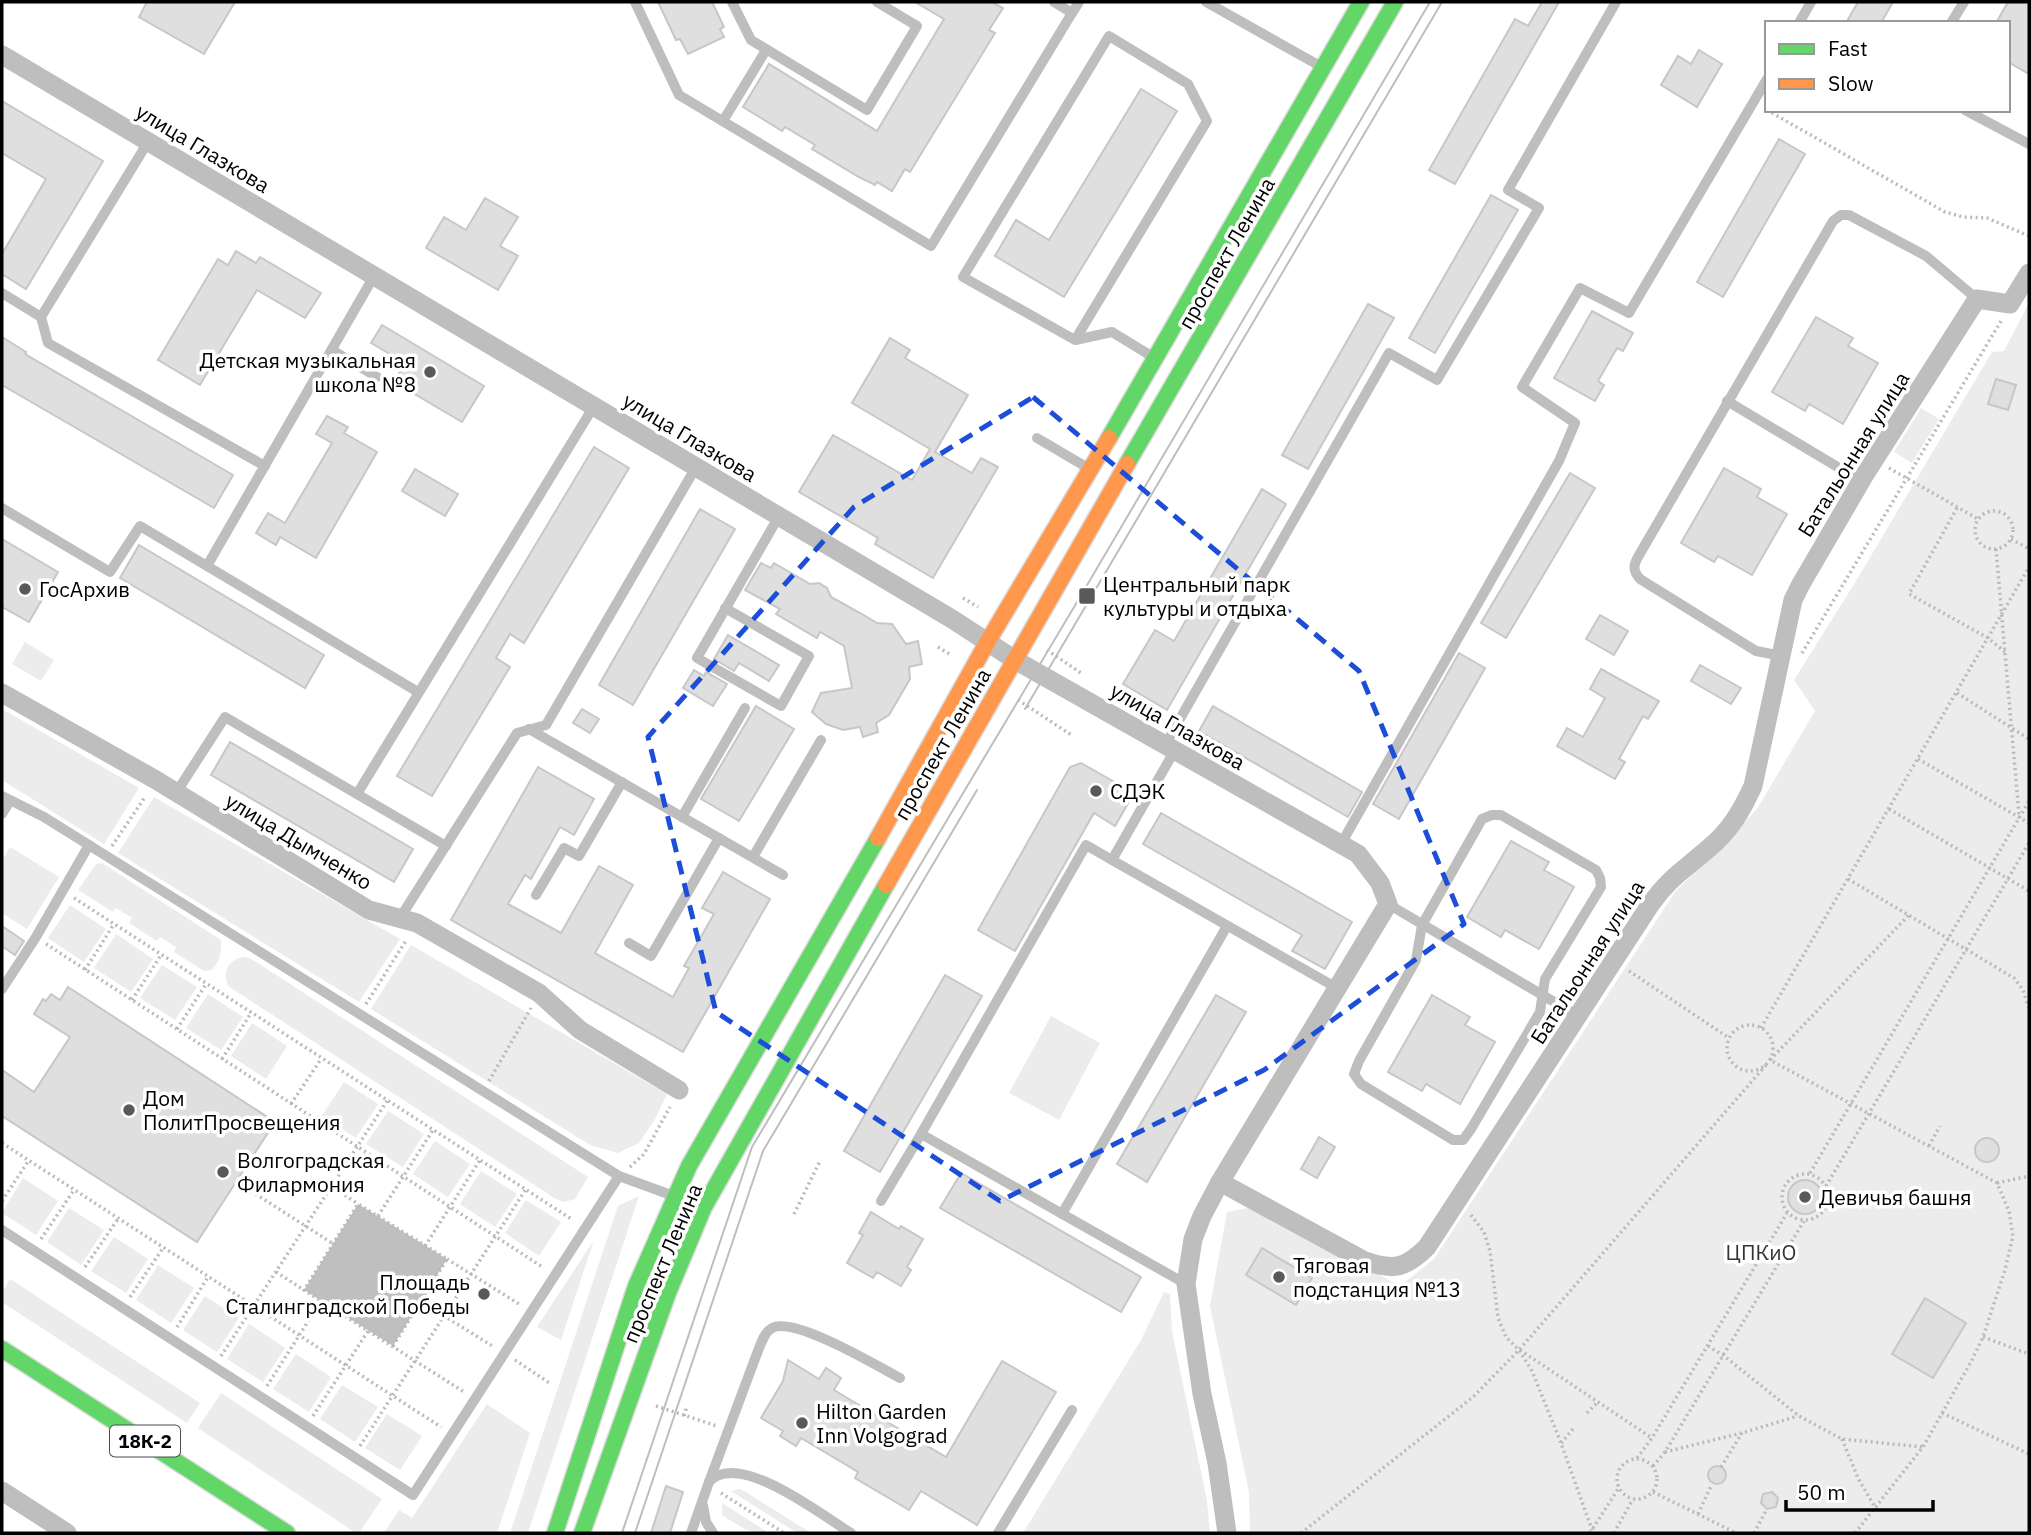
<svg xmlns="http://www.w3.org/2000/svg" width="2031" height="1535" viewBox="0 0 2031 1535" font-family="'IBM Plex Sans',sans-serif">
<rect width="100%" height="100%" fill="#fff"/>
<!-- green -->
<g fill="#ececec">
<path d="M2029,303v1230h-779l-1,-41 -39,-186 17,-94 26,-5 147,79 34,-27 241,-367 82,-83 58,-98 -21,-31 62,-99 136,-229 12,-1z"/>
<path d="M1921,408l18,11 -27,44 -18,-11z"/>
<path d="M25,642l29,18 -13,21 -29,-17z"/>
<path d="M2,709l137,79 -35,56 -102,-64z"/>
<path d="M154,797l246,142 -41,63 -241,-149z"/>
<path d="M10,847l49,30 -32,52 -25,-16v-53z"/>
<path d="M102,863l119,77c1,13 -1,20 -9,30l-8,1 -30,-19 2,-5 -16,-10 -3,4 -28,-18 3,-5 -16,-10 -3,4 -35,-22 18,-26z"/>
<path d="M70,905l36,24 -22,33 -36,-24z"/>
<path d="M116,934l37,25 -22,33 -37,-24z"/>
<path d="M411,945l256,149 -12,25 -16,24 -21,10 -28,-8 -219,-136z"/>
<path d="M243,957l7,1 338,219 -13,22 -11,3 -8,-3 -328,-213c-5,-15 -1,-25 15,-29z"/>
<path d="M162,965l35,22 -22,33 -35,-22z"/>
<path d="M208,994l35,23 -22,33 -35,-22z"/>
<path d="M1051,1016l49,27 -41,77 -50,-27z"/>
<path d="M252,1023l35,23 -21,33 -35,-23z"/>
<path d="M344,1082l34,22 -22,34 -34,-22z"/>
<path d="M388,1111l36,23 -21,33 -37,-23z"/>
<path d="M435,1141l35,23 -22,33 -35,-23z"/>
<path d="M481,1171l36,23 -22,33 -35,-23z"/>
<path d="M23,1178l35,23 -22,34 -34,-22z"/>
<path d="M639,1196l-111,337h-18l108,-327z"/>
<path d="M526,1200l35,22 -22,34 -34,-23z"/>
<path d="M69,1208l35,22 -23,35 -34,-23z"/>
<path d="M114,1237l34,22 -22,34 -35,-22z"/>
<path d="M594,1240l-33,100 -24,-13z"/>
<path d="M158,1265l36,23 -23,35 -35,-23z"/>
<path d="M10,1279l190,124 -13,20 -185,-121v-10z"/>
<path d="M1164,1292l6,2 2,37 35,170 3,32h-187l118,-193z"/>
<path d="M205,1296l34,22 -22,34 -34,-22z"/>
<path d="M249,1324l36,24 -22,34 -36,-23z"/>
<path d="M296,1354l35,23 -22,35 -36,-23z"/>
<path d="M342,1385l36,22 -23,35 -35,-23z"/>
<path d="M221,1393l161,106 -23,34h-3l-158,-105z"/>
<path d="M487,1404l43,29 -33,100h-113l15,-23 13,8z"/>
<path d="M387,1414l35,22 -22,34 -35,-22z"/>
<path d="M740,1489l9,5 62,39h-14l-66,-42z"/>
<path d="M722,1503l47,30c-24,0 -27,-6 -47,-18z"/>
</g>
<!-- water -->
<path fill="#bfbfbf" d="M358,1204l89,55 -54,87 -89,-56z"/>
<!-- building -->
<g fill="#dfdfdf" stroke="#c7c7c7" stroke-width="2">
<path d="M147,2h88l-31,52 -65,-37z"/>
<path d="M658,2h54l12,25 -4,2 4,8 -36,17 -8,-15 -4,1z"/>
<path d="M915,2h77l11,6 -14,22 6,3 -85,139 -5,-3 -13,22 -15,-9 -2,3 -16,-8 -47,-28 3,-4 -30,-18 -3,4 -39,-24 26,-43 108,67 67,-112z"/>
<path d="M1542,2h17l-104,182 -26,-14 86,-151 13,7z"/>
<path d="M1858,2h35l-12,21h-35z"/>
<path d="M2008,2h21v72l-21,-12v-39h-12z"/>
<path d="M1699,50l23,14 -25,43 -36,-22 17,-29 13,8z"/>
<path d="M1141,89l36,22 -113,186 -69,-41 21,-36 33,20z"/>
<path d="M2,101l101,60 -77,128 -24,-15v-20l44,-75 -44,-26z"/>
<path d="M1779,139l26,15 -82,143 -26,-15z"/>
<path d="M1491,195l27,15 -83,143 -26,-15z"/>
<path d="M485,198l33,19 -18,29 18,10 -20,34 -72,-42 18,-31 22,13z"/>
<path d="M236,251l20,12 4,-6 61,36 -16,25 -48,-28 -57,95 -42,-25 60,-101 10,6z"/>
<path d="M1368,304l26,14 -86,151 -26,-14z"/>
<path d="M1592,311l41,22 -10,18 -6,-3 -19,33 6,4 -9,16 -41,-23z"/>
<path d="M1816,317l37,21 -5,8 30,17 -35,61 -34,-20 -4,7 -33,-19z"/>
<path d="M382,325l102,61 -22,36 -68,-40 11,-19 -34,-20z"/>
<path d="M2,337l24,15 -1,2 208,121 -19,33 -212,-123z"/>
<path d="M890,338l20,12 -5,8 63,37 -33,57 37,21 9,-15 17,9 -65,111 -58,-34 3,-6 -79,-46 34,-57 79,45 18,-31 -78,-46z"/>
<path d="M1996,379l20,6 -8,25 -20,-6z"/>
<path d="M327,416l21,11 -4,6 33,19 -61,106 -36,-21 -4,8 -20,-12 12,-20 17,10 47,-80 -16,-9z"/>
<path d="M594,447l35,21 -105,175 -14,-9 -14,24 14,9 -78,129 -35,-20z"/>
<path d="M1724,468l37,21 -4,8 30,17 -35,61 -34,-19 -4,6 -33,-19z"/>
<path d="M415,469l43,25 -13,22 -43,-25z"/>
<path d="M1570,473l25,15 -89,150 -25,-15z"/>
<path d="M1262,489l24,15 -119,206 -44,-26 32,-54 19,11z"/>
<path d="M700,509l35,20 -102,176 -34,-20z"/>
<path d="M2,539l56,33 -29,50 -27,-15z"/>
<path d="M139,545l185,110 -19,33 -185,-110z"/>
<path d="M761,563l10,5 3,-5 36,21 9,-1 8,5 4,9 31,17 15,9 15,1 14,20 12,-3 4,23 -13,3 1,12 -21,36 -13,8 2,9 -15,5 -3,-10 -17,3 -17,-6 -14,-12 9,-19 31,-5 -8,-42 -24,-14 -3,6 -41,-24 4,-5 -35,-19z"/>
<path d="M1600,615l28,16 -14,24 -28,-16z"/>
<path d="M728,635l51,30 -10,16 -30,-18 -5,8 -20,-12z"/>
<path d="M1459,653l26,15 -86,151 -26,-15z"/>
<path d="M1700,665l41,23 -10,16 -40,-23z"/>
<path d="M1601,669l58,32 -11,18 -5,-3 -24,43 6,3 -10,17 -58,-33 10,-18 16,9 22,-39 -15,-9z"/>
<path d="M694,670l10,6 2,-4 21,12 -14,22 -30,-18z"/>
<path d="M756,706l38,23 -55,92 -38,-22z"/>
<path d="M1213,706l149,86 -14,25 -149,-86z"/>
<path d="M582,709l17,10 -9,14 -17,-10z"/>
<path d="M230,742l183,107 -19,33 -183,-107z"/>
<path d="M1081,763l53,30 -19,33 -21,-13 -79,138 -37,-21 92,-163z"/>
<path d="M538,767l56,32 -20,36 -14,-8 -29,52 -6,-4 -17,29 53,29 38,-67 34,19 -38,68 78,44 16,-29 -5,-2 30,-52 -12,-6 21,-36 47,27 -87,153 -232,-132z"/>
<path d="M1161,813l191,109 -27,47 -33,-18 10,-16 -159,-91z"/>
<path d="M1511,841l38,21 -5,8 30,17 -35,62 -34,-19 -4,7 -34,-20z"/>
<path d="M2,926l22,15 -9,14 -13,-9z"/>
<path d="M945,975l37,21 -102,176 -36,-21z"/>
<path d="M68,987l207,135 -78,120 -195,-126v-46l32,22 36,-55 -36,-23 9,-15 3,2 5,-7 9,6z"/>
<path d="M1216,995l30,17 -99,170 -30,-18z"/>
<path d="M1432,995l38,22 -5,8 30,17 -35,62 -34,-20 -4,7 -34,-19z"/>
<path d="M1319,1137l16,10 -18,31 -16,-9z"/>
<circle cx="1987" cy="1150" r="12"/>
<path d="M961,1173l180,104 -20,35 -181,-104z"/>
<circle cx="1805" cy="1197" r="17"/>
<path d="M871,1212l28,17 2,-3 22,13 -16,28 4,3 -10,16 -24,-14 -4,6 -26,-15 16,-28 -4,-2z"/>
<path d="M1262,1248l50,30 -16,27 -50,-30z"/>
<path d="M1925,1298l41,25 -33,55 -41,-24z"/>
<path d="M788,1360l31,19 7,-11 15,10 -7,12 112,67 56,-96 54,31 -79,133 -56,-34 -12,19 -54,-32 3,-6 -57,-34 -5,8 -16,-10 3,-5 -22,-13 22,-37z"/>
<circle cx="1717" cy="1475" r="9"/>
<path d="M666,1486l17,6 -13,41h-19z"/>
<path d="M1772,1492l6,6 -2,9 -9,2 -6,-6 2,-9z"/>
</g>
<g fill="none" stroke-linecap="round" stroke-linejoin="round">
<defs>
<g id="fast">
<path d="M1109,438l252,-436"/>
<path d="M1127,464l268,-462"/>
<path d="M2,1349l285,184"/>
<path d="M555,1533l81,-247 53,-120 189,-328"/>
<path d="M582,1533l86,-240 36,-86 182,-322"/>
</g>
<g id="slow">
<path d="M878,838l110,-197 121,-203"/>
<path d="M886,885l241,-421"/>
</g>
</defs>
<!-- fast casing -->
<use href="#fast" stroke="#dbdbdb" stroke-width="19"/>
<!-- slow casing -->
<use href="#slow" stroke="#dbdbdb" stroke-width="19"/>
<!-- path -->
<g stroke="#b9b9b9" stroke-width="3.5" stroke-dasharray="2 3.5" stroke-linecap="butt">
<path d="M1767,110l178,102 18,5 24,1 42,18"/>
<path d="M1889,468l89,51"/>
<path d="M1957,508l-48,86 79,44 17,14"/>
<circle cx="1994" cy="530" r="19"/>
<path d="M2011,539l18,10"/>
<path d="M1996,549l23,266"/>
<path d="M963,598l15,9"/>
<path d="M938,647l13,8"/>
<path d="M1047,650l34,23"/>
<path d="M1802,653l199,-332"/>
<path d="M1957,693l72,46"/>
<path d="M1018,700l55,36"/>
<path d="M1918,759l111,64"/>
<path d="M1889,809l140,82"/>
<path d="M112,846l33,-49"/>
<path d="M1848,879l166,99 9,12 6,19"/>
<path d="M74,898l499,322"/>
<path d="M46,944l498,324"/>
<path d="M85,970l29,-46"/>
<path d="M1629,971l100,67"/>
<path d="M132,1000l29,-45"/>
<path d="M366,1004l41,-65"/>
<circle cx="1750" cy="1048" r="23"/>
<path d="M1761,1028l268,-461"/>
<path d="M177,1029l29,-45"/>
<path d="M222,1059l29,-46"/>
<path d="M489,1081l42,-73"/>
<path d="M291,1104l30,-45"/>
<path d="M2,1143l439,284"/>
<path d="M1929,1146l11,-20"/>
<path d="M630,1167l14,-13 26,-47"/>
<path d="M1810,1173l219,-372"/>
<circle cx="1805" cy="1197" r="23"/>
<path d="M237,1182l95,61"/>
<path d="M1997,1183l32,-7"/>
<path d="M331,1186l27,18"/>
<path d="M1826,1186l203,-343"/>
<path d="M2,1201l27,-41"/>
<path d="M794,1214l26,-53"/>
<path d="M1471,1215l13,17 6,19 8,67 8,19 13,13 13,21 29,72 31,87"/>
<path d="M378,1216l55,-86"/>
<path d="M41,1239l33,-49"/>
<path d="M425,1246l55,-86"/>
<path d="M447,1259l72,45"/>
<path d="M85,1267l33,-48"/>
<path d="M276,1272l28,18"/>
<path d="M130,1297l33,-49"/>
<path d="M420,1301l74,46"/>
<path d="M177,1327l31,-50"/>
<path d="M1983,1337l46,17"/>
<path d="M393,1346l54,-87 -89,-55 -54,86 160,102"/>
<path d="M1708,1346l16,10 75,60 43,23 81,8"/>
<path d="M1520,1350l132,88"/>
<path d="M221,1356l166,-255"/>
<path d="M515,1360l36,24"/>
<path d="M267,1386l54,-85"/>
<path d="M656,1406l61,20"/>
<path d="M1587,1413l11,-11"/>
<path d="M1942,1413l87,41"/>
<path d="M313,1416l55,-85"/>
<path d="M684,1416l3,-10"/>
<path d="M1842,1439l16,39 18,31"/>
<path d="M1561,1443l13,-15"/>
<path d="M360,1446l166,-257"/>
<path d="M1665,1452l77,-19 56,-17"/>
<path d="M1637,1458l15,-20 135,-225"/>
<circle cx="1637" cy="1479" r="20"/>
<path d="M1653,1466l12,-14 139,-231"/>
<path d="M1721,1467l21,-34"/>
<path d="M1653,1492l83,41"/>
<path d="M721,1493l63,40"/>
<path d="M1698,1514l14,-30"/>
<path d="M1301,1533l172,-136 46,-47 247,-285"/>
<path d="M1590,1533l28,-44"/>
<path d="M1614,1533l19,-34"/>
<path d="M1754,1533l13,-24"/>
<path d="M1855,1533l68,-86 49,-87 11,-23 22,-67 8,-34 -4,-25 -12,-28 -227,-123 139,-145"/>
</g>
<!-- lane -->
<g stroke="#bebebe" stroke-width="10">
<path d="M635,2l44,93 252,151 141,-233 -18,-11"/>
<path d="M732,2l19,38 116,70 50,-84 -40,-24"/>
<path d="M1206,2l114,64"/>
<path d="M1072,13l7,-11"/>
<path d="M1799,23l12,-21"/>
<path d="M1951,23l13,-21"/>
<path d="M1965,110l64,34"/>
<path d="M723,121l43,-71"/>
<path d="M148,142l-107,175 7,26 217,123"/>
<path d="M2,293l39,24"/>
<path d="M1075,340l132,-219 -19,-37 -79,-48 -146,241 112,63 37,-8 41,25"/>
<path d="M332,350l45,27"/>
<path d="M1727,401l134,80"/>
<path d="M1037,438l51,30"/>
<path d="M2,508l108,64 30,-46 278,166"/>
<path d="M207,566l167,-290"/>
<path d="M725,608l84,48 -28,50 -84,-48 82,-142"/>
<path d="M1782,656l-26,-5 -116,-72c-7,-8 -7,-13 -2,-22l195,-336 8,-6h8l77,41 51,43"/>
<path d="M529,729l254,146"/>
<path d="M1165,745l224,-392 48,27 102,-172 -31,-18 108,-188"/>
<path d="M1175,750l-63,110 -26,-15 -165,289 265,150"/>
<path d="M176,793l49,-76 221,129"/>
<path d="M357,794l237,-388"/>
<path d="M2,796l42,21 575,359 52,19"/>
<path d="M2,814l8,-13"/>
<path d="M1492,815h9l95,55 4,8 1,9 -56,92 -5,33 -69,117 -8,11h-10l-92,-56 -7,-10 5,-13 57,-101 6,-35 60,-106z"/>
<path d="M682,817l63,-109"/>
<path d="M1341,844l218,-383 16,-38 -53,-36 58,-99 49,25 138,-234"/>
<path d="M753,857l68,-117"/>
<path d="M1112,860l225,128"/>
<path d="M536,895l28,-47 15,8 43,-74"/>
<path d="M1388,904l190,112"/>
<path d="M400,918l117,-185 29,-8 150,-258"/>
<path d="M629,943l22,13 68,-118"/>
<path d="M2,989l34,-52 53,-92"/>
<path d="M881,1201l40,-67"/>
<path d="M1062,1214l165,-288"/>
<path d="M2,1230l411,265 206,-319"/>
<path d="M709,1482l47,-126c4,-9 7,-23 16,-28 22,-12 105,38 128,50"/>
<path d="M703,1505l3,17 7,11"/>
<path d="M691,1533l18,-51c29,-33 114,34 142,51"/>
<path d="M998,1533l74,-123"/>
</g>
<!-- street -->
<g stroke="#bebebe" stroke-width="19">
<path d="M2,55l950,564 63,41 343,194 22,29 8,21 -168,278 -18,34 -9,23 -7,45 16,110 15,69 10,70"/>
<path d="M2,693l154,87 213,130 48,13 122,70 41,37 99,60"/>
<path d="M1220,1182l145,79c29,10 41,7 62,-14l223,-342c20,-28 34,-35 59,-57 21,-17 33,-38 44,-62l40,-186 8,-16 63,-108 113,-177 33,5 19,-31"/>
<path d="M2,1491l65,42"/>
</g>
<!-- fast -->
<use href="#fast" stroke="#63d668" stroke-width="16"/>
<!-- slow -->
<use href="#slow" stroke="#ff974d" stroke-width="16"/>
<!-- tram -->
<g stroke="#bebebe" stroke-width="2">
<path d="M1025,709l417,-707"/>
<path d="M622,1533l130,-386 331,-555 347,-590"/>
<path d="M635,1533l128,-382 214,-361"/>
</g>
</g>
<!-- marked area -->
<path fill="none" stroke="#1d4ed8" stroke-width="5" stroke-dasharray="14 9" stroke-linejoin="round" d="M1033,397l326,274 105,253 -200,146 -264,131 -284,-189 -68,-275 206,-230z"/>
<!-- markers -->
<g fill="#595959" stroke="#fff" stroke-width="2.5">
<circle cx="430" cy="372" r="7"/>
<circle cx="25" cy="589" r="7"/>
<rect x="1078" y="587" width="18" height="18" rx="3.5"/>
<circle cx="1096" cy="791" r="7"/>
<circle cx="129" cy="1110" r="7"/>
<circle cx="223" cy="1172" r="7"/>
<circle cx="1805" cy="1197" r="7"/>
<circle cx="1279" cy="1277" r="7"/>
<circle cx="484" cy="1294" r="7"/>
<circle cx="802" cy="1423" r="7"/>
</g>
<g text-anchor="middle" dominant-baseline="central" stroke-width="7" stroke-linejoin="round" paint-order="stroke">
<!-- shield labels -->
<rect fill="#fff" stroke="#4c4c4c" stroke-width="2" x="110" y="1425.5" width="70" height="31" rx="5"/>
<g font-size="19" font-weight="bold" fill="#000">
<text x="145" y="1441">18К-2</text>
</g>
<!-- street labels -->
<g font-size="21" fill="#000" stroke="#fff">
<text transform="translate(203 148) rotate(31)">улица Глазкова</text>
<text transform="translate(1226 253) rotate(-60)">проспект Ленина</text>
<text transform="translate(690 437) rotate(31)">улица Глазкова</text>
<text transform="translate(1853 454) rotate(-58)">Батальонная улица</text>
<text transform="translate(1178 726) rotate(30)">улица Глазкова</text>
<text transform="translate(942 744) rotate(-60)">проспект Ленина</text>
<text transform="translate(299 841) rotate(31)">улица Дымченко</text>
<text transform="translate(1587 962) rotate(-57)">Батальонная улица</text>
<text transform="translate(662 1263) rotate(-67)">проспект Ленина</text>
</g>
<!-- poi labels -->
<g font-size="21" fill="#000" stroke="#fff" text-anchor="start">
<text x="416" y="360" text-anchor="end">Детская музыкальная<tspan x="416" dy="24">школа №8</tspan></text>
<text x="1103" y="584">Центральный парк<tspan x="1103" dy="24">культуры и отдыха</tspan></text>
<text x="39" y="589">ГосАрхив</text>
<text x="1110" y="791">СДЭК</text>
<text x="143" y="1098">Дом<tspan x="143" dy="24">ПолитПросвещения</tspan></text>
<text x="237" y="1160">Волгоградская<tspan x="237" dy="24">Филармония</tspan></text>
<text x="1819" y="1197">Девичья башня</text>
<text x="1293" y="1265">Тяговая<tspan x="1293" dy="24">подстанция №13</tspan></text>
<text x="470" y="1282" text-anchor="end">Площадь<tspan x="470" dy="24">Сталинградской Победы</tspan></text>
<text x="816" y="1411">Hilton Garden<tspan x="816" dy="24">Inn Volgograd</tspan></text>
</g>
<!-- park labels -->
<g font-size="21" fill="#333" stroke="#fff">
<text x="1761" y="1252">ЦПКиО</text>
</g>
</g>
<!-- border -->
<rect width="2031" height="1535" fill="none" stroke="#000000" stroke-width="7"/>
<!-- legend -->
<rect x="1765" y="21" width="245" height="91" fill="#ffffff" stroke="#999999" stroke-width="2"/>
<rect x="1779" y="44" width="35" height="10" fill="#63d668" stroke="#999999" stroke-width="2"/>
<text x="1828" y="56" font-size="21" fill="#000000">Fast</text>
<rect x="1779" y="79" width="35" height="10" fill="#ff974d" stroke="#999999" stroke-width="2"/>
<text x="1828" y="91" font-size="21" fill="#000000">Slow</text>
<!-- scale -->
<path d="M1786 1500v10h147v-10" fill="none" stroke="#000000" stroke-width="3.5"/>
<text x="1797" y="1500" font-size="21" fill="#000000" stroke="#ffffff" stroke-width="5" paint-order="stroke">50 m</text>
</svg>
